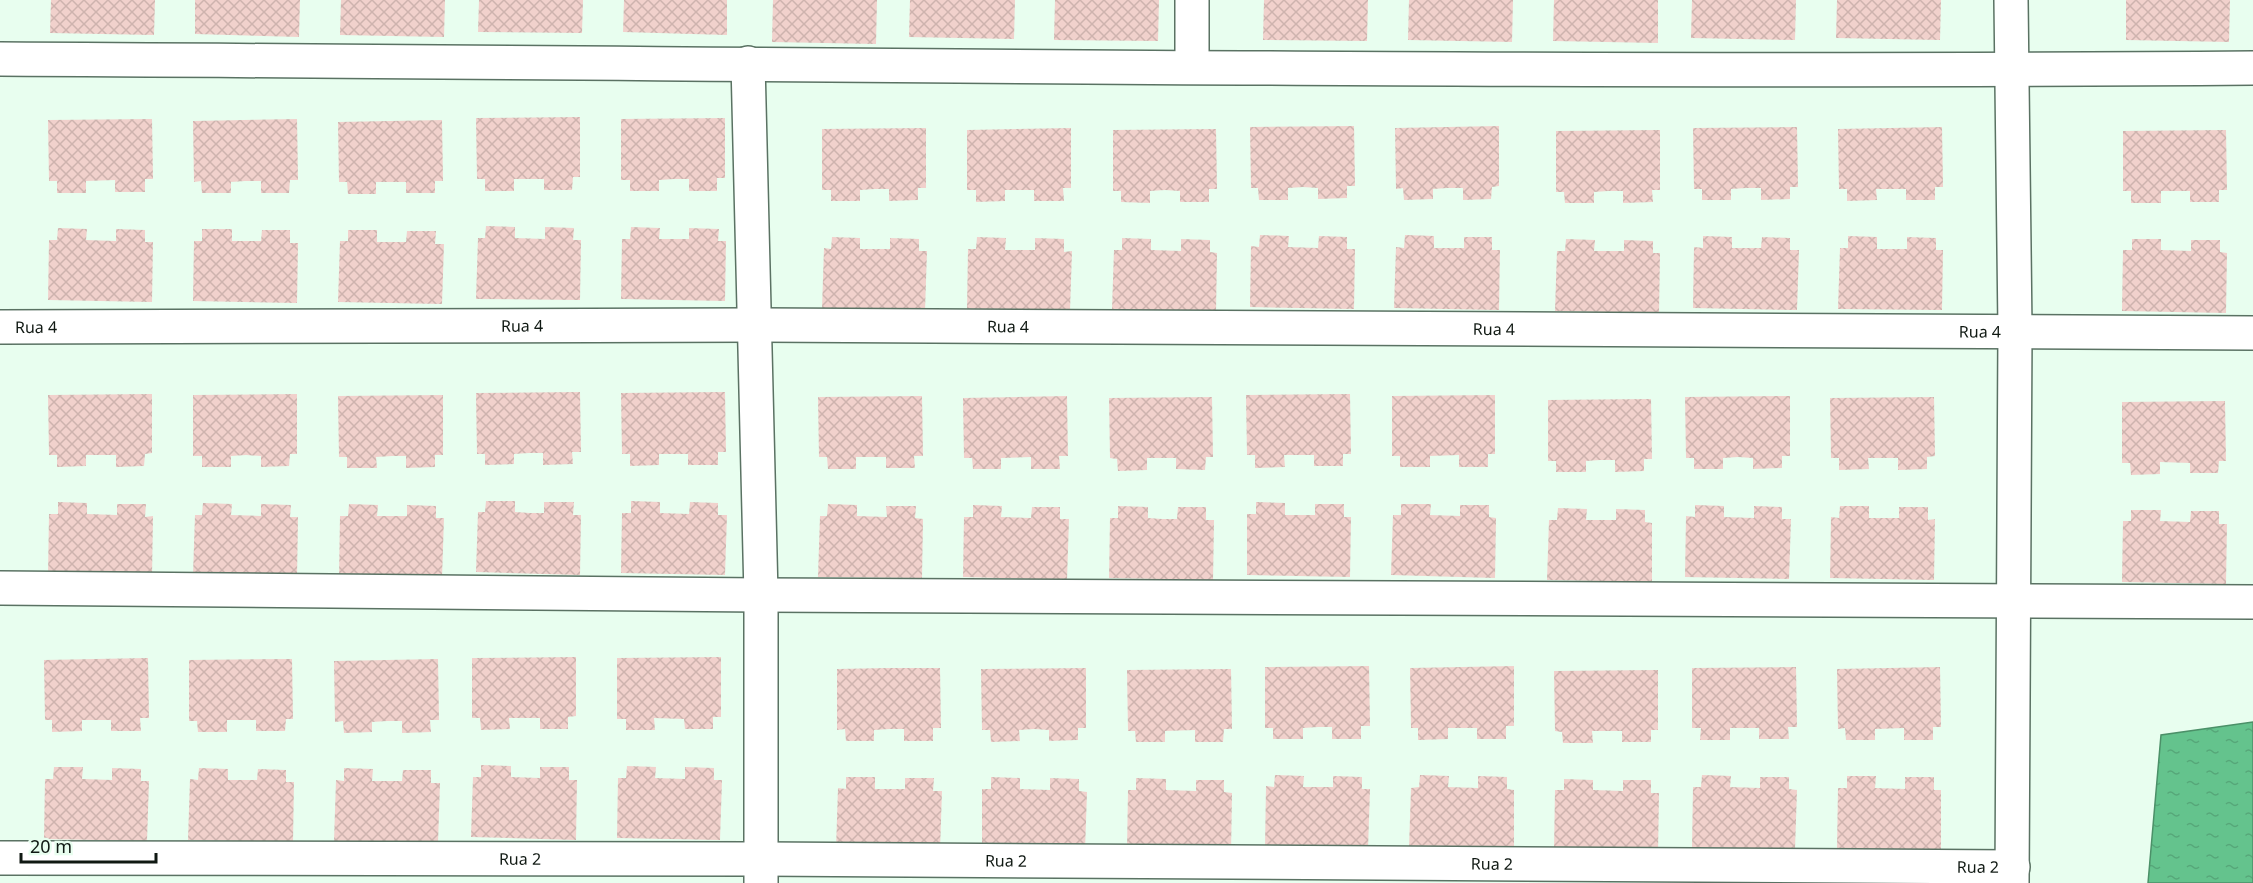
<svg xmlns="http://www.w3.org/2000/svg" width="2253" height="883" viewBox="0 0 2253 883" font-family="'Noto Sans',sans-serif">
<defs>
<pattern id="water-ripples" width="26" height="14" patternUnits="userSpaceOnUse" patternTransform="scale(1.5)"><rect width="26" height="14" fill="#64c38d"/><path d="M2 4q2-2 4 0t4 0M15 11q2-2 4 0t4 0" fill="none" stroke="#56a779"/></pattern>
<pattern id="building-cross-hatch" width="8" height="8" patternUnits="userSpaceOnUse" patternTransform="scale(1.5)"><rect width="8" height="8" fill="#f1d1cc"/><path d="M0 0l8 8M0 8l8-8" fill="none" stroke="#ceb3ae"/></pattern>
</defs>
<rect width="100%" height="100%" fill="#e8feef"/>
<!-- water -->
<path fill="url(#water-ripples)" stroke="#4b9068" stroke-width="1.5" d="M2253,722v161h-105l13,-148z"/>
<!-- building -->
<g fill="url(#building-cross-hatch)">
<path d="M51,0h104l-1,35 -104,-2z"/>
<path d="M195,0h105l-1,37 -104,-3z"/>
<path d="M341,0h104l-1,37 -104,-2z"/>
<path d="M479,0h104l-1,33 -104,-1z"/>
<path d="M624,0h103v35l-104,-3z"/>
<path d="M773,0h104l-1,44 -104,-2z"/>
<path d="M910,0h105l-1,39 -105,-2z"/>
<path d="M1055,0h104l-1,41 -104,-1z"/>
<path d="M1264,0h104l-1,41 -104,-1z"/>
<path d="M1409,0h104l-1,42 -104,-2z"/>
<path d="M1554,0h104v43l-105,-2z"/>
<path d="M1692,0h104l-1,40 -104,-2z"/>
<path d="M1837,0h104l-1,40 -104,-2z"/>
<path d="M2126,0h104l-1,42 -103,-2z"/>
<path d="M580,117v60h-7l-1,13h-28v-11h-30v12h-29v-12h-8l-1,-61z"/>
<path d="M725,118v60h-8v13h-28v-12h-15l-15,1v11h-29v-11h-9v-61z"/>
<path d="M152,119l1,60h-8v13h-30v-12l-29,1v12h-29v-12h-8l-1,-61z"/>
<path d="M297,119l1,61h-8l-1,13h-28v-12h-16l-14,1v11h-29l-1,-12 -7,1 -1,-61z"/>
<path d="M442,120l1,61h-8v12h-29v-11h-30v12h-28l-1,-12h-8l-1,-60z"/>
<path d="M1354,126l1,60h-8v12l-29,1v-11l-15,-1 -15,1v12h-29l-1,-12h-7l-1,-61z"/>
<path d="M1499,126v60l-7,1 -1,12 -28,1v-12h-16l-14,1v10l-29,1 -1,-12 -7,1 -1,-61z"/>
<path d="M1797,127l1,60h-8v12l-29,1v-12h-15l-15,1v11h-29v-11h-8l-1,-61z"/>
<path d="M1942,127l1,60h-8v13h-29v-11h-30l1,11 -30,1v-12h-8l-1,-60z"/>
<path d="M926,128v60h-8v12l-29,1v-12h-14l-15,1v11h-29v-11h-9v-61z"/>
<path d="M1071,128v60h-8l1,13h-30v-11h-29v11l-29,1v-12h-9v-60z"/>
<path d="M1216,129l1,60h-8v13h-29v-11l-15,-1 -15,1v12l-29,-1v-11h-8v-61z"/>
<path d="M1660,130v60h-8l1,12 -30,1v-12h-15l-14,1v11h-29l-1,-11h-8v-61z"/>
<path d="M2226,130l1,60h-8v12h-29v-11h-29v12h-30v-12h-8v-60z"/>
<path d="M486,226l29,1v11l30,1v-12l29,1 -1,12h8l-1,60 -104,-1 2,-61h7z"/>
<path d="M631,227l29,1 -1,11h30v-11l30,1 -1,12h8l-1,60 -104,-2 1,-60h8z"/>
<path d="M58,228l29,1 -1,11 30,1v-12l29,1v12h8l-1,60 -104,-2 1,-60h8z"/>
<path d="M202,229h30v12h29l1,-11h28v13h8l-1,60 -104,-2 1,-60h8z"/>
<path d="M348,230h29v12h29l1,-11h29l-1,13h9l-2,60 -104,-2 2,-61h8z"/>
<path d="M1260,235l29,1 -1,11 30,1 1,-12 28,1v12h8l-1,60 -104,-2 1,-61 8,1z"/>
<path d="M1405,235l29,1v12h30v-11h28v13h8l-1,60 -105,-2 2,-61 8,1z"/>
<path d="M1703,236l29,1v11h29l1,-11 28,1v12h9l-2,60 -104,-2 1,-61 9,1z"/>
<path d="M1848,236l29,1v12h30v-12l29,1v12h7l-1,60 -104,-1 2,-61h8z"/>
<path d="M832,237l28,1v11h30v-11l29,1v12h8l-2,60 -103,-2 2,-61 7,1z"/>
<path d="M977,237l29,1 -1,12h30v-12l29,1v13l8,-1 -2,60 -103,-1 1,-61h8z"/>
<path d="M1122,238l29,1v11l30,1v-12l29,1v12l7,1 -1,59 -104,-2 2,-60h8z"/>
<path d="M1566,239l29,1 -1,11h30v-11l29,1v12h7l-1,60 -104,-2 2,-60h8z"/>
<path d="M2132,239h29v11l30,1v-11h29v12l7,1 -1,60 -104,-2 1,-61h9z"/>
<path d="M580,392l1,60h-9l1,12 -30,1v-12h-14l-15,1v10l-29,1v-11h-8l-1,-61z"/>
<path d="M725,392l1,60h-8v13h-30v-11h-29v11l-29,1v-12h-8l-1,-61z"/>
<path d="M152,394v59l-7,1 -1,12 -28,1v-12h-30v11l-29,1v-12h-8l-1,-60z"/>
<path d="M297,394v60h-7l-1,12 -28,1v-11l-15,-1 -15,1v11h-29v-11h-9v-61z"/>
<path d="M1350,394l1,60h-8v12h-29v-11h-30l1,12 -30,1v-13h-8l-1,-60z"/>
<path d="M443,395v60h-8v12l-29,1v-12h-14l-16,1 1,11h-30v-11h-8l-1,-61z"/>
<path d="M1495,395v59h-7v13h-29v-12l-29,1v11h-30v-11h-8v-60z"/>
<path d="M922,396l1,60h-9l1,12h-29v-11h-30v12h-28l-1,-12h-8l-1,-60z"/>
<path d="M1067,396l1,60h-9l1,13h-29v-12l-30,1v11h-28l-1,-11h-8l-1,-60z"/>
<path d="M1790,396v60h-8v12l-29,1v-11l-15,-1 -15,1v11h-29v-11h-8l-1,-61z"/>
<path d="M1212,397l1,60h-7l-1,13 -29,-1v-11h-29v12l-29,1 -1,-12 -7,-1 -1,-60z"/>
<path d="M1934,397l1,59 -8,1v12l-29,1v-12h-30l1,11 -30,1v-12h-8l-1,-60z"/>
<path d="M1651,399l1,60h-8v12l-29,1v-12h-15l-14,1v11h-30v-11h-8v-61z"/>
<path d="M2225,401l1,60h-7l-1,12h-28v-10l-30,-1v12l-29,1 -1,-12h-8v-61z"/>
<path d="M486,501h29v11l15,1h14v-11h30l-1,13h8l-1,60 -104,-3 2,-60h7z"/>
<path d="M631,501l29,1v11l29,1 1,-12 28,1v12h9l-2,60 -104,-2 1,-60h9z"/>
<path d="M58,502l29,1v11l30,1v-11h29l-1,13 8,-1 -1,61 -104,-3 1,-60h9z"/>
<path d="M1256,502l29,1v12h30v-11h29v13h7l-1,60 -103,-2v-61h9z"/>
<path d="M203,503l29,1 -1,11 30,1v-12l30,1 -1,12h8l-1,60 -104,-2 2,-60h7z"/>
<path d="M349,504l29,1 -1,11h30v-11l29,1v12h8l-2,60 -103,-2 1,-60h8z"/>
<path d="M828,504l29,1v11l30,1 -1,-11h30l-1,12 8,1 -1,59 -104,-1 2,-61h7z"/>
<path d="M1401,504h30l-1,11 30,1v-11h29v12l7,1 -1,60 -104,-3 2,-60h8z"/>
<path d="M973,505l29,1 -1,11 30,1 1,-11h28v12h9l-2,61 -104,-3 1,-60h9z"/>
<path d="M1695,505l29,1v11l30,1v-12l28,1v12h9l-2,60 -104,-2 1,-61 9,1z"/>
<path d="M1118,506l30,1v11l14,1h15l1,-12h28v13h8l-1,60 -104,-2 1,-60h8z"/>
<path d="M1840,506h29v12h30v-11h29v13l7,-1 -1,61 -104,-2 1,-61 8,1z"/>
<path d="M1558,508l29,1 -1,11h30v-11l29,1v12l7,1v59l-105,-2 2,-60h8z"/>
<path d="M2131,510h30l-1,11 30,1 1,-11h28v13h8l-1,60 -104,-2 1,-61h8z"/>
<path d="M576,657v59l-8,1v12h-28v-11h-31l1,11 -29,1 -1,-12h-8v-60z"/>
<path d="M721,657v60h-8v12h-28l-1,-10 -30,-1 1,12h-29v-11h-9v-61z"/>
<path d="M148,658l1,60h-9l1,13h-30v-11h-29v11l-30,1v-12h-7l-1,-60z"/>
<path d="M292,659l1,60h-7l-1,12h-29v-11h-29v12h-29l-1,-11h-8v-61z"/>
<path d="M438,659l1,61h-9l1,12 -29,1v-12h-15l-15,1v10l-28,1 -1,-12 -8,1 -1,-61z"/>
<path d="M1369,666l1,60h-9v13h-29v-12h-14l-15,1v11h-30v-11h-8v-61z"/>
<path d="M1514,666v60h-8v13h-29v-11h-29v11l-30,1v-12h-7l-1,-60z"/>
<path d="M1796,667l1,60h-9l1,12h-30v-11h-29v12h-30l1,-12h-9v-60z"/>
<path d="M1940,667l1,60h-8v13h-29v-12l-29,1v11h-29l-1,-12 -7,1 -1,-60z"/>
<path d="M888,668h52l1,60h-8v13h-29v-12h-15l-15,1v11h-28l-1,-12 -8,1v-61z"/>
<path d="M1086,668v60h-8v12l-29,1v-11l-15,-1 -15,1 1,11 -29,1 -1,-12h-8l-1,-61z"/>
<path d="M1231,669l1,60h-8l-1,13h-28v-12l-30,1v11h-29l-1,-11h-7l-1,-61z"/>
<path d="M1658,670v60h-7v12h-29v-11h-30l1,12h-30l-1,-11 -7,-1 -1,-60z"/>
<path d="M481,765l30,1v11l29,1v-11h29v13h8l-1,60 -105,-3 2,-60h8z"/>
<path d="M627,766l29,1 -1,11 30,1v-12l29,1v12h8l-2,60 -103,-2 1,-60h8z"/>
<path d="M54,767h29l-1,12 30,1v-12l29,1v12h8l-2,60 -103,-2 1,-60h8z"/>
<path d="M199,768l29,1v11h29l1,-11 28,1v12h8l-1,60 -105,-2 2,-61 8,1z"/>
<path d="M344,768l29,1 -1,12h30l1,-11h28v13h9l-2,60 -104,-2 2,-61 8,1z"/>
<path d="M1275,775l29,1 -1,11h30v-11l29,1v12h8l-2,60 -103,-2 1,-61 8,1z"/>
<path d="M1420,775l29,1 -1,11 30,1v-12l29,1v12l7,1v60l-105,-2 2,-60 8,-1z"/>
<path d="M1702,775l29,1 -1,11 30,1v-11h29v12l8,1 -2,59 -103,-2 1,-60h8z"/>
<path d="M1847,776h29l-1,12 30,1v-12h29v13h7v61l-104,-3 1,-60h9z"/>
<path d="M846,777h29v12h30v-11h29l-1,13h9l-2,60 -104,-2 2,-61 8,1z"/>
<path d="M991,777l29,1v11l30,1v-12l29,1v12l8,1 -2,59 -103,-1v-61h9z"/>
<path d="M1136,778l30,1v11l30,1v-11h28v12l8,1 -1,60 -104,-3 1,-60h8z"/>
<path d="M1564,779l29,1v10l30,1v-11h28v13h8l-1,60 -104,-3 1,-60h9z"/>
</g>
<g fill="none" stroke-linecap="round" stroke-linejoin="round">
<defs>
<g id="street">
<path d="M1192,0v67"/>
<path d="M2011,0l4,330 -3,553"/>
<path d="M0,59c751,4 1502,15 2253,9"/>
<path d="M748,63l13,532v288"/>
<path id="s1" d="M0,327l753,-2 1500,8"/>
<path d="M0,588l761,7 1492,7"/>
<path id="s2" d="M0,858l761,1 1252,8"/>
</g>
</defs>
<!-- street casing -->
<use href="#street" stroke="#5a7263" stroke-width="36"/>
<!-- street -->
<use href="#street" stroke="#fff" stroke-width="33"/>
</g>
<g text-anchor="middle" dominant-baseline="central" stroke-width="4.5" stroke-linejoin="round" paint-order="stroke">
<!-- street labels -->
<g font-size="16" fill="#101913" stroke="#e8feef">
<text stroke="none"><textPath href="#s1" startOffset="522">Rua 4</textPath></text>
<text stroke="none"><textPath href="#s1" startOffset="36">Rua 4</textPath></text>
<text stroke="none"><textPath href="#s1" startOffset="1008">Rua 4</textPath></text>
<text stroke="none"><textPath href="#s1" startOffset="1494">Rua 4</textPath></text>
<text stroke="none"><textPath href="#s1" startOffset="1980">Rua 4</textPath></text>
<text stroke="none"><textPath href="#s2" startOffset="520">Rua 2</textPath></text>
<text stroke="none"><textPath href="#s2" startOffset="1006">Rua 2</textPath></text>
<text stroke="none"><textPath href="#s2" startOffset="1492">Rua 2</textPath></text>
<text stroke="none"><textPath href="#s2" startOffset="1978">Rua 2</textPath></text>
</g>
</g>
<!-- scale -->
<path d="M21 853v9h135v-9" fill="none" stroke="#101913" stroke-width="3"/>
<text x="30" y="853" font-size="18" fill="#101913" stroke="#e8feef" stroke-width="4.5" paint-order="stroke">20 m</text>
</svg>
